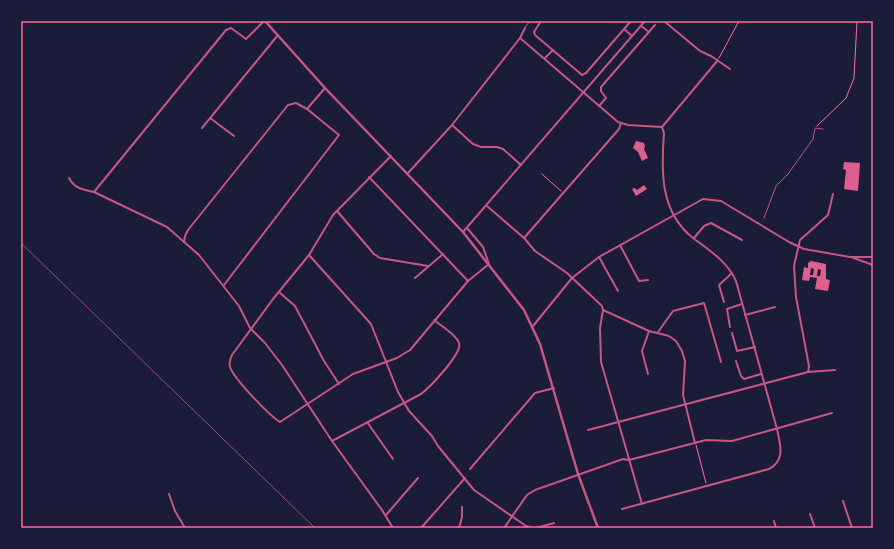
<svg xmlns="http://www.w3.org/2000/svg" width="894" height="549" viewBox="0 0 894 549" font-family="'Nunito Sans',sans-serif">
<rect width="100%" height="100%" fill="#1b1b3a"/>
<!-- building -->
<g fill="#dd5f8e" fill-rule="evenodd">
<path d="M636,141l8,2 1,3 -1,3 4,9 -6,3 -4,-9 -5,-4z"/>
<path d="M844,162l16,1 -2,28 -14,-2 2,-19 -3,-1z"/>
<path d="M644,185l3,4 -11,7 -4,-7 3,-1 2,2z"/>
<path d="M811,261l15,3v15l4,1 -2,11 -13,-2 2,-11 -7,-1 -1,4 -7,-1 2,-13 4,1v-5zM811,268l3,1 -1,6h-3zM818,269l3,1 -1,6h-3z"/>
</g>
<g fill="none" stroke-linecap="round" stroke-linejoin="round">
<!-- path -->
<g stroke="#ff6b9d" stroke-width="1">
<path d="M719,58l20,-37"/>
<path d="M817,126l29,-28 8,-20 3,-57"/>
<path d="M542,174l19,17"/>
<path d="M696,445l10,38"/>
</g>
<!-- service -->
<g stroke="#c65784" stroke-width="1">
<path d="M525,27l5,-6"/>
<path d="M764,218l12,-32 12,-12 25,-35 2,-11 8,1"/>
</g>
<!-- minor -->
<g stroke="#c65784" stroke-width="2">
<path d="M541,21l-7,11 1,3 47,40 4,-2 45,-52"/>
<path d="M664,21l36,30 11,5 19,13"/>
<path d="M641,26l8,6"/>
<path d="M624,29l8,7"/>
<path d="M520,38l98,84 10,3 34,2"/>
<path d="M545,58l8,-8"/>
<path d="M599,106l7,-8 -5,-7v-4l54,-62"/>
<path d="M307,109l18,-21"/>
<path d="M210,118l24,18"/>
<path d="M452,125l21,19 8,3h16l6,2 18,16"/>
<path d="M662,127l56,-67"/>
<path d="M202,128l76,-93"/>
<path d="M391,156l-58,59 -24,40 -36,44 -41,56c-2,4 -3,8 -2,12 4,12 39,48 50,55l73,-48 44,-16 13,-8 58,-69 21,-17 -6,-17 -16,-19"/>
<path d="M408,173l44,-48 68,-87 5,-10"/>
<path d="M369,177l99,104"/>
<path d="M69,178c5,10 14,12 25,14l73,35 32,28 40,51 11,22 15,15 17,22 50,76 50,69 11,18"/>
<path d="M94,192l132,-162 5,-2 15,11 18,-18"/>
<path d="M487,206l37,32 11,13 32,22 35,33 1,4 -3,18 1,34 41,142"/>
<path d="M337,211l37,43 6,4 48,8"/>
<path d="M463,232l182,-211"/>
<path d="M524,238l95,-109 2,-6"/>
<path d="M694,238l10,-12 7,-3 31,17"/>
<path d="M184,242l1,-6 3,-6 100,-125 8,-2 11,6 32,26 -115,150"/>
<path d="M620,245l19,36 9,-1"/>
<path d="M309,255l62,69 27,68 11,19 23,25 6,10 36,44 52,36 8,2"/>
<path d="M599,257l19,34"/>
<path d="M851,257l22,8"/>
<path d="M415,278l28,-24"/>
<path d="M279,292l16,14 29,55 15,23"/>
<path d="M724,302l-5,-17 13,-12"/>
<path d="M603,310l46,21 20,5 7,5 6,10 3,10 -2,34 12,48"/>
<path d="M745,315l30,-8"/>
<path d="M533,326l39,-48 27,-21 104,-58 18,2 68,41 15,7 46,8h23"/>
<path d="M730,327l-3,-18 15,-5"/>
<path d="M658,332l15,-21 31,-8 17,59"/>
<path d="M732,333l5,18 18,-4"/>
<path d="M736,361l5,15 3,3 17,-5"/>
<path d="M808,372l1,-6 -13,-69 -2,-31 6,-26 28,-25 5,-21"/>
<path d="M648,374l-6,-23 7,-20"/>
<path d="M367,422l26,37"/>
<path d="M588,430l220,-58 27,-2"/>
<path d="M332,441l89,-47c8,-6 42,-41 38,-51 -3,-9 -18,-17 -25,-23"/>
<path d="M470,469l65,-76 19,-5"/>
<path d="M169,494l6,17 10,17"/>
<path d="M843,501l9,27"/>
<path d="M622,509l147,-40c17,-9 11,-25 8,-40l-41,-148c-9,-20 -26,-30 -43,-43 -33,-26 -32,-67 -29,-105l-2,-6"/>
<path d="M810,514l5,14"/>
<path d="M386,515l32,-37"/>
<path d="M774,521l2,7"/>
<path d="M421,528l44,-50"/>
<path d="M459,528l3,-11v-10"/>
<path d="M504,528l23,-33 8,-5 88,-31 6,1 77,-20 26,1 100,-28"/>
<path d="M536,528l18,-5"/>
</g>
<!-- tertiary -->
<path stroke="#c65784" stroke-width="2.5" d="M265,21l60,67 138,144 61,78 16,34 38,130 20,54"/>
<!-- rail -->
<path stroke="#a44b75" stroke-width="1" d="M21,243l294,285"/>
</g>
<!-- border -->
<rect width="894" height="549" fill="none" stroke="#1b1b3a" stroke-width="44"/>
<rect x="22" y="22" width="850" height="505" fill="none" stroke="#ff6b9d" stroke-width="1.5"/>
</svg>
